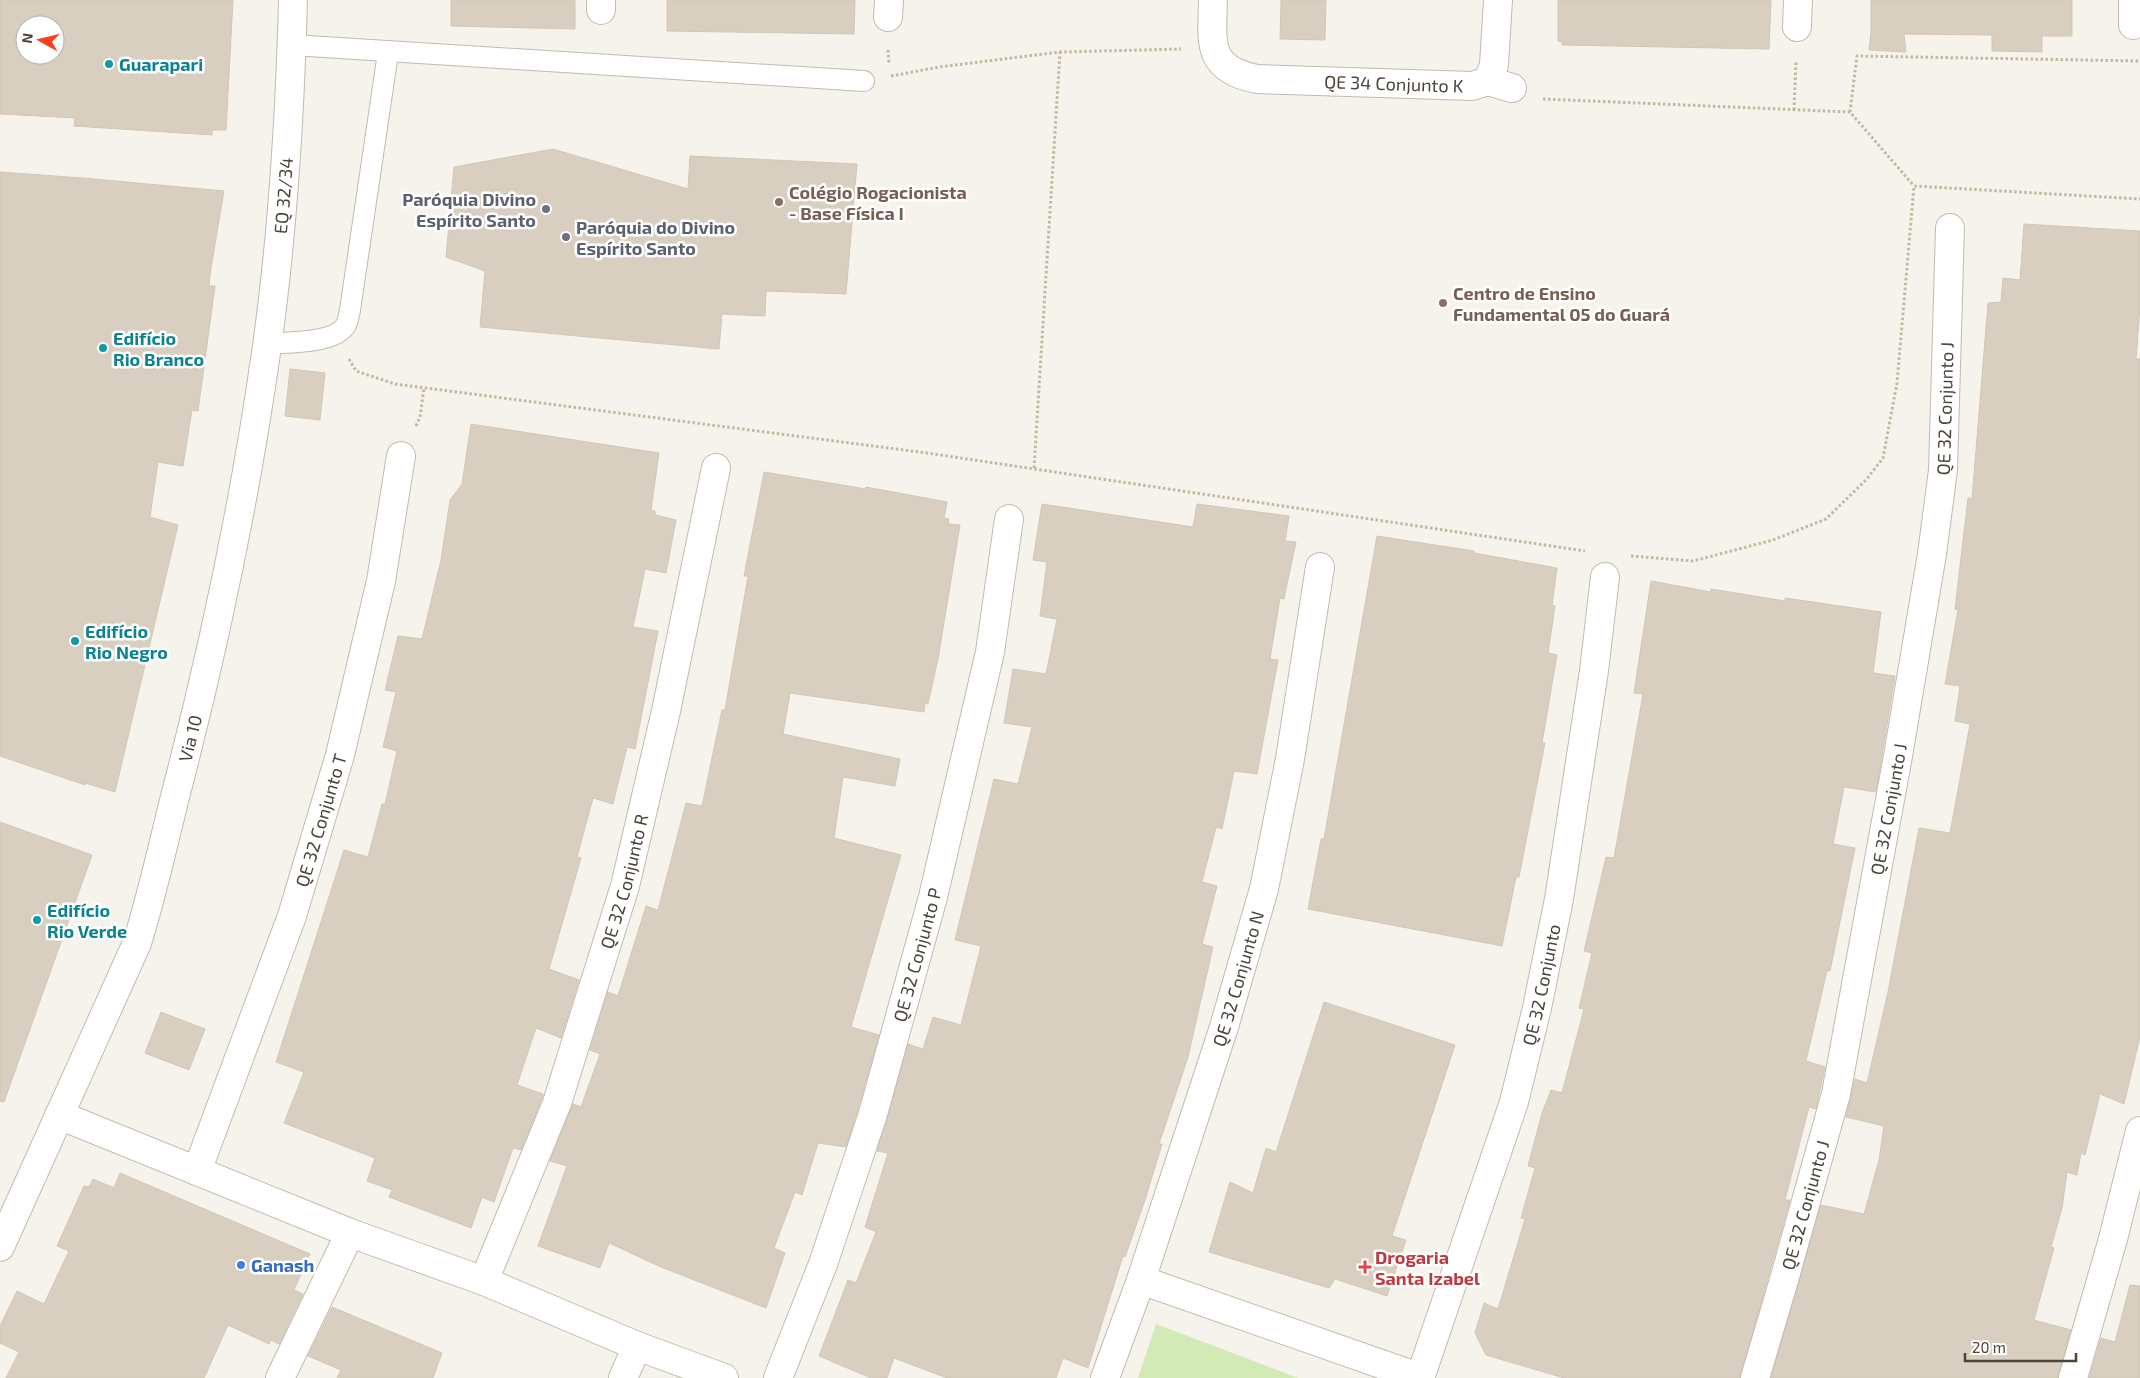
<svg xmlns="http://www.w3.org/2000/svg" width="2140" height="1378" viewBox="0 0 2140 1378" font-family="'Exo 2',sans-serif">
<rect width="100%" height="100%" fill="#f6f3ec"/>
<!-- green -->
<path fill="#d2eab5" d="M1156,1324l142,54h-160z"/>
<!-- building -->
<g fill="#d8cfc1" stroke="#d3c7b4" fill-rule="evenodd">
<path d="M0,0h233l-7,130h-14v5l-138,-9 1,-8 -75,-4zM25,25h30v30h-30z"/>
<path d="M451,0h124v29l-124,-3z"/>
<path d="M667,0h188l-1,34 -187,-3z"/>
<path d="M1281,0h45l-1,40 -45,-1z"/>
<path d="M1558,0h213l-2,49 -207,-4v-3l-4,-1z"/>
<path d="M1871,0h201v36h-30v16l-50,-1v-16l-88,-1 2,18 -37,-2 2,-18z"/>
<path d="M553,149l135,40 2,-33 167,8 -11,130 -80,-3 -1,25 -43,-2 -3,35 -239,-22 5,-56 -39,-14 8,-90z"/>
<path d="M0,172l83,6 141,13 -13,77 -2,18h6l-17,125 -6,-1 -9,56 -25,-4 -8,55 28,8 -63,267 -30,-9v2l-85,-29z"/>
<path d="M2024,224l116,7v75l-4,53h4v678l-16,67 -24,-10 -15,61 -4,-2 -4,22 -10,-3 -5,36 -11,39 3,1 -20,72 37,10 -13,48h-287l50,-173 43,9 15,-54 5,-34 -38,-9 9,-38 12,4 21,-91 31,-164 31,5 20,-109 -15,-3 5,-35 -15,-2 13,-74 -3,-1 13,-111 4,1 16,-196 13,-1 2,-24 17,2z"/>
<path d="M290,369l35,4 -5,47 -35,-4z"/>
<path d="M471,424l188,29 -8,57 4,1v4l21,5 -10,53 -21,-4 -12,58 25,4 -23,118 -8,-2 -14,57 -20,-6 -16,59 4,1 -32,111 30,11 -18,58 -25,-10 -19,57 26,9 -1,4 -21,52 -8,-2 -19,54 -12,-5 -11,31 -82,-31 3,-7 -25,-9 8,-23 -91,-35 20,-51 -28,-10 68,-212 24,7 14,-53h3l12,-53 -14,-4 13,-55 -11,-2 13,-54 24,3 19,-79 9,-60 12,-16z"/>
<path d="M764,472l102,17v-2l81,15 -3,16 5,1 -1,5 12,1 -22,134 -10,45 -3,-1 -1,9 -134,-19 -7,41 117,25 -5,27 -52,-9 -9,61 67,17 -50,172 28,8 -21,74 -12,38 -28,-4 -16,52 -7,-3 -21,56 11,5 -19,55 -105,-41 -52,-24 -9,25 -62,-22 29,-80 -17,-5 23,-57 8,3 19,-53 -10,-4 18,-58 10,4 28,-90 12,4 28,-107 16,3 20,-96h3l23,-134h-4z"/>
<path d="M1042,504l151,23 4,-23 92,12 -4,25 11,1 -12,57 -4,-1 -10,61 8,1 -21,114 -23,-3 -12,58 -6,-2 -14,55 15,4 -15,58 11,3 -25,110 -29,87h3l-17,56 -20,57 -2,-1 -35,112 -25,-10 -7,20h-109l-53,-20 -7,20h-16l-52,-22 29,-76 8,3 20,-51 -11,-5 23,-74 -11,-2 31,-107 15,5 10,-32 28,8 20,-79 -26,-6 39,-161 24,5 14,-57 -28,-4 9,-54 33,5 11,-55 -17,-3 7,-54 -14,-2z"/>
<path d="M1377,536l97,15v2l83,15 -5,37 3,1 -7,47 9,2 -15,88h3l-26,134h-3l-14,69 -194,-37 13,-70h3z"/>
<path d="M1651,581l60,11v-3l74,12v-3l96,14 -8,61 22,3 -19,116 -32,-5 -11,57 22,4 -25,123h-3l-21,90 19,6 -9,42 -7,-2 -24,93h5l-50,178h-176l-78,-23 -11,-22 9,-30 14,6 27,-90 -4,-1 14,-50 -7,-2 14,-53 9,-23 11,3 22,-84 -5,-1 13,-55 -8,-2 22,-94 8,1 29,-164 -9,-1z"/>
<path d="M0,822l92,33 -88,247 -4,-1z"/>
<path d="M1324,1002l131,43 -63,191 14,4 -19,56 -52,-17 -6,9 -120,-36 21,-70 23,11 13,-45 10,4z"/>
<path d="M161,1012l44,17 -16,41 -44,-17z"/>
<path d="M120,1173l190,81 -16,36 9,4 -24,50 -8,-4 -2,4 -41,-19 -24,53h-198l13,-26 -19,-9v-17l17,-35 27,13 25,-53 -12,-5 27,-60 5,1 4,-8 21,9z"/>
<path d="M2130,1285l10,1v92h-51l12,-40 14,4z"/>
<path d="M332,1307l110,46 -9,25h-96l4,-8 -33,-14z"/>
</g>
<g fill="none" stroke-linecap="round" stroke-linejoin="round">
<defs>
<g id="service">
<path d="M292,45l572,36"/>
<path d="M267,344c20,-2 68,0 79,-19 2,-4 3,-10 4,-15l38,-257"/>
</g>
<g id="minor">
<path id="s1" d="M1213,0c-1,43 -7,69 44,79l215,7 16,-5 6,-16 4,-65"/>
<path d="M601,10v-10"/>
<path d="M888,17l1,-17"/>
<path d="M2133,25v-25"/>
<path d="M1797,27l1,-27"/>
<path d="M1488,81l24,7"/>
<path d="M59,1115l291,118 134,48 153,65 87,32"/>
<path id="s2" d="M197,1171l95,-255 48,-161 41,-174 20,-125"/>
<path id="s3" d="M0,1247l137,-304c16,-51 27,-103 40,-154 38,-146 69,-294 90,-443 16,-115 23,-231 26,-346"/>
<path d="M1141,1280l280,98"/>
<path id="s4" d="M484,1281l73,-178 68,-217 41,-175 50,-243"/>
<path d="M280,1378l70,-145"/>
<path d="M623,1378l14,-32"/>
<path id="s5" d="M778,1378l45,-114 50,-150 60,-217 57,-245 19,-133"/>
<path id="s6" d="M1105,1378l36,-98 83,-253 40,-138 26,-130 30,-192"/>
<path id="s7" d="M1420,1378l94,-276 23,-94 22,-109 35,-228 11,-94"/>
<path id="s8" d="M1755,1378l29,-98 52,-186 62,-338 34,-202 11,-84 7,-242"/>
<path d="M2073,1378l40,-139 27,-108"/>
</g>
</defs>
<!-- service casing -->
<use href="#service" stroke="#c2bbae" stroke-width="22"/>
<!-- minor casing -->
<use href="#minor" stroke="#c2bbae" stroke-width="30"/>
<!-- path -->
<g stroke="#c4b79f" stroke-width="3" stroke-dasharray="2.5 2.5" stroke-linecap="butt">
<path d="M888,50l1,14"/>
<path d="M891,76l48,-9 121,-15 121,-3"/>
<path d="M1543,99l307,13 64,74"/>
<path d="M1794,110l2,-50"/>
<path d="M1850,112l7,-56 283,5"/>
<path d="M349,359l7,12 39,13 532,69 658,98"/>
<path d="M416,426l4,-9 4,-29"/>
<path d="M1034,468l26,-416"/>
<path d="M1631,556l62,5 80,-21 53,-21 40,-39 17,-22 14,-75 17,-197 226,13"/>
</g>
<!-- service -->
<use href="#service" stroke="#fff" stroke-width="20"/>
<!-- minor -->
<use href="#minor" stroke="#fff" stroke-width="28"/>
</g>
<!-- markers -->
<g fill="#0f9aa8" stroke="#fff" stroke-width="2">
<circle cx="109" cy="64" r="5"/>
<circle cx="103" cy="348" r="5"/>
<circle cx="75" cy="641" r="5"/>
<circle cx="37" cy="920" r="5"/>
</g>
<g fill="#8d6e63" stroke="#fff" stroke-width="2">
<circle cx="779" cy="202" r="5"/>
<circle cx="1443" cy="303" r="5"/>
</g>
<g fill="#6b7280" stroke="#fff" stroke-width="2">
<circle cx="546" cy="209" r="5"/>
<circle cx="566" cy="237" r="5"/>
</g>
<circle fill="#3f7fe0" stroke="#fff" stroke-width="2" cx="241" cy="1265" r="5"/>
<path fill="#e0444e" stroke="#fff" stroke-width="2" d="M1362.5 1259.5h5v5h5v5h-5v5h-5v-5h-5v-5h5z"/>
<g text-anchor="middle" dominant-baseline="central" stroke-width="5" stroke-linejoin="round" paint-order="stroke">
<!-- culture labels -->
<g font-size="18" font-weight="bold" fill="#0d838f" stroke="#fff" text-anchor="start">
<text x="119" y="64">Guarapari</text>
<text x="113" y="338">Edifício<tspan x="113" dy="21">Rio Branco</tspan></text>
<text x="85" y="631">Edifício<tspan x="85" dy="21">Rio Negro</tspan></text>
<text x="47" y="910">Edifício<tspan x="47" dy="21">Rio Verde</tspan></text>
</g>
<!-- street labels -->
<g font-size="18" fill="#4b4439" stroke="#fff">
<text stroke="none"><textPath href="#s1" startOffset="241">QE 34 Conjunto K</textPath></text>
<text stroke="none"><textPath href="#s3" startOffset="1096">EQ 32/34</textPath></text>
<text stroke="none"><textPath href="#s8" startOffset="990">QE 32 Conjunto J</textPath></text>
<text stroke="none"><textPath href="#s3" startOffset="545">Via 10</textPath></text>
<text stroke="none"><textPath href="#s8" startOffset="585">QE 32 Conjunto J</textPath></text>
<text stroke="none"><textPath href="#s2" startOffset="372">QE 32 Conjunto T</textPath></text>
<text stroke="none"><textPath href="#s4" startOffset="424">QE 32 Conjunto R</textPath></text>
<text stroke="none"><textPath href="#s5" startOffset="446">QE 32 Conjunto P</textPath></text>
<text stroke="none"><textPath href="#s6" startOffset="421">QE 32 Conjunto N</textPath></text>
<text stroke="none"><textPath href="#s7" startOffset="412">QE 32 Conjunto</textPath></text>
<text stroke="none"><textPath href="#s8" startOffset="180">QE 32 Conjunto J</textPath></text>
</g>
<!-- education labels -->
<g font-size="18" font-weight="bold" fill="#785e54" stroke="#fff" text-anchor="start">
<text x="789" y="192">Colégio Rogacionista<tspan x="789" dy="21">- Base Física I</tspan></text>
<text x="1453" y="293">Centro de Ensino<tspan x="1453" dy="21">Fundamental 05 do Guará</tspan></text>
</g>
<!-- worship labels -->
<g font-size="18" font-weight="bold" fill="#5b616d" stroke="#fff" text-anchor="end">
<text x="536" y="199">Paróquia Divino<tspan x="536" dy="21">Espírito Santo</tspan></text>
<text x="576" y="227" text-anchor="start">Paróquia do Divino<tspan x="576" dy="21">Espírito Santo</tspan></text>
</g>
<!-- health labels -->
<g font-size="18" font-weight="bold" fill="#be3a42" stroke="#fff" text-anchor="start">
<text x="1375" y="1257">Drogaria<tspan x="1375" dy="21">Santa Izabel</tspan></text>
</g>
<!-- shop labels -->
<g font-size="18" font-weight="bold" fill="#366cbe" stroke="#fff" text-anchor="start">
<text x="251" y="1265">Ganash</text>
</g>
</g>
<!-- north arrow -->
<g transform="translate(40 40) rotate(278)"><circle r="24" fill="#ffffff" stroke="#b7b4b0"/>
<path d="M0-4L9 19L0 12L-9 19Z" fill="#fc3f1d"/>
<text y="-8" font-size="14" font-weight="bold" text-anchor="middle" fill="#4b4439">N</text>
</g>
<!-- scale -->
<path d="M1965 1353v8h111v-8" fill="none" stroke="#4b4439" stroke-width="2.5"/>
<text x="1972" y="1353" font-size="15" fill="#4b4439" stroke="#ffffff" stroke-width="4" paint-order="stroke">20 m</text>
</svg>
